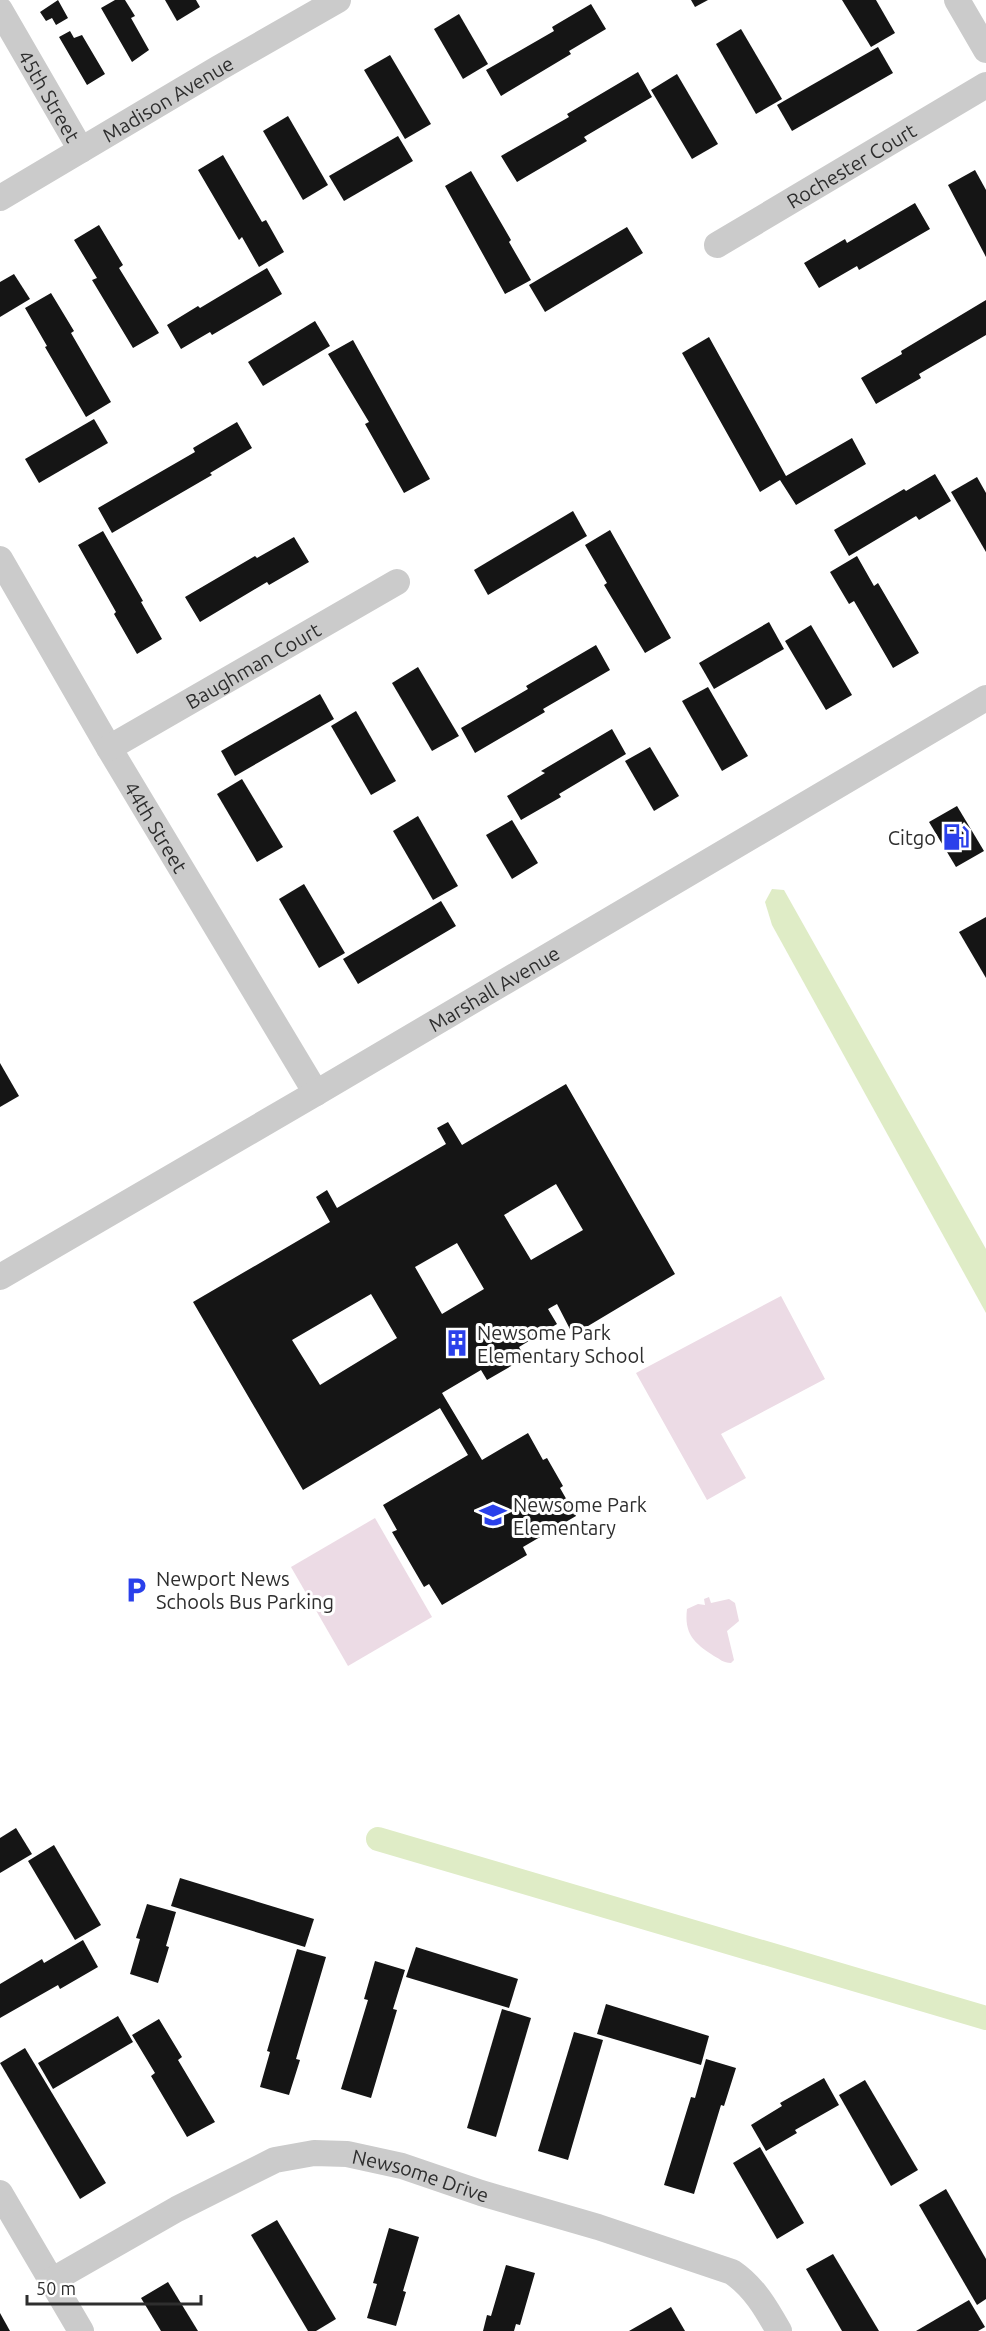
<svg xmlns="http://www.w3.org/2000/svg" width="986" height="2331" viewBox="0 0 986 2331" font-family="Ubuntu,sans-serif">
<rect width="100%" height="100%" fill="#fff"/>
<!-- green -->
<g fill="#ecdbe5">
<path d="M781,1296l44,83 -104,55 25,44 -39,22 -71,-127z"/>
<path d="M375,1518l57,99 -84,49 -57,-99z"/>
<path d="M709,1597l2,6 18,-4 6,4 4,18 -12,10 7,29 -3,3c-8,0 -11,-4 -17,-7 -20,-13 -30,-22 -27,-47l11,-5 7,1 -1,-6z"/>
</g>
<!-- water -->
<path fill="#dfecc6" d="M772,889l12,1 202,359v64l-214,-388 -7,-23z"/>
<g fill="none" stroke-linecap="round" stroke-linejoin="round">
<!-- canal -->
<path stroke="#dfecc6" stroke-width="24" d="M378,1839l608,179"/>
</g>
<!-- building -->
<g fill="#151515" fill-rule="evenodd">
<path d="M58,0l10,18 -12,7 -4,-7 -6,3 -6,-9z"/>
<path d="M115,0h10l10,16 -4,2 18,32 -17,12 -31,-54z"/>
<path d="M165,0h31l4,7 -23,14z"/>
<path d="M691,0h17l-13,7z"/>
<path d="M842,0h34l19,33 -24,14z"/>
<path d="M591,4l15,25 -37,22 2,3 -70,42 -15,-26 68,-39 -2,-4z"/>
<path d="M459,14l29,50 -25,15 -29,-50z"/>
<path d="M741,29l41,70 -26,15 -40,-70z"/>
<path d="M70,31l4,7 8,-3 23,39 -18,11 -28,-48z"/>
<path d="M878,47l15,26 -101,58 -15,-26z"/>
<path d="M390,55l41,69 -26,15 -41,-69z"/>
<path d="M638,72l14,25 -68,40 3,4 -70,41 -16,-26 68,-39 -2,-3z"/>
<path d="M677,74l41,70 -26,15 -41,-69z"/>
<path d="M288,116l40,69 -25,15 -40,-69z"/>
<path d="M398,136l15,25 -69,40 -15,-25z"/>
<path d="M223,155l39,67 4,-2 18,32 -25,15 -17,-30 -3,3 -41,-70z"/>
<path d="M975,170l11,20v67l-38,-72z"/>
<path d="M471,171l40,69 -2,2 22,38 -26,14 -60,-108z"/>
<path d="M915,203l15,26 -71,41 -2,-4 -38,22 -15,-25 41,-24 2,4z"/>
<path d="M99,225l24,40 -4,3 40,65 -26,15 -41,-68 5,-2 -23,-38z"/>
<path d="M627,227l16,26 -98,59 -16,-27z"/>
<path d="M267,268l15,26 -70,41 -2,-3 -29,17 -14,-24 31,-19 2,2z"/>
<path d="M14,274l16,25 -30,18v-35z"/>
<path d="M51,293l23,38 -3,2 40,69 -25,15 -41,-70 2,-1 -22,-38z"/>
<path d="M986,300v35l-67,39 2,4 -45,26 -15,-26 41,-24 -1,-3z"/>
<path d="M315,321l15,25 -67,40 -15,-24z"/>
<path d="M709,337l77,139 66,-38 14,26 -70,41 -16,-25 -20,12 -78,-139z"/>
<path d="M353,340l77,139 -26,14 -39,-69 4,-2 -41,-68z"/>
<path d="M94,419l14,24 -69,40 -14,-24z"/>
<path d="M237,422l15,26 -42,25 2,2 -100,58 -14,-25 97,-56 -2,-4z"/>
<path d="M935,474l16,27 -32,19 -3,-4 -67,40 -15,-26 70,-41 2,2z"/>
<path d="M977,477l9,16v59l-35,-60z"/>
<path d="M573,511l14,25 -99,59 -14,-25z"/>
<path d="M610,530l61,108 -26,15 -41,-68 3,-2 -22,-38z"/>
<path d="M103,531l40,70 -2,1 21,37 -25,15 -23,-40 2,-2 -38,-67z"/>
<path d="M294,537l15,25 -40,23 -2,-3 -67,40 -15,-25 70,-41 2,2z"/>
<path d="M857,556l17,30 4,-3 41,70 -26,15 -39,-67 -5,3 -19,-32z"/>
<path d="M769,622l15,27 -70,40 -15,-26z"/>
<path d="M811,625l41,70 -26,15 -41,-69z"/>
<path d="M596,645l14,25 -67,39 2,3 -70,41 -14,-25 67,-39 -2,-3z"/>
<path d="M418,667l41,69 -27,15 -40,-68z"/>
<path d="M708,687l40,69 -26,15 -40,-70z"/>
<path d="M320,694l14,25 -99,57 -14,-25z"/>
<path d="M356,711l40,70 -25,14 -40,-69z"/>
<path d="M612,729l14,25 -67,40 2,3 -40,23 -14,-24 38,-23 -4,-2z"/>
<path d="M650,747l29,49 -25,15 -29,-50z"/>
<path d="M242,779l41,68 -26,15 -40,-68z"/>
<path d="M957,806l27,45 -28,16 -27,-45z"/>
<path d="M418,816l40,70 -25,14 -40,-69z"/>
<path d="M512,820l26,43 -26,16 -26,-44z"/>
<path d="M304,884l41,69 -26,15 -40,-69z"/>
<path d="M441,901l15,25 -98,58 -15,-25z"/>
<path d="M986,917v61l-27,-46z"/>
<path d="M0,1063l19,33 -19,11z"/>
<path d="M566,1084l109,190 -102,61 -16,-31 -9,5 9,15 -38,23 6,11 -38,22 -6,-10 -39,23 40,67 46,-27 15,27 4,-2 16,28 -3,2 16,28 -53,31 4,8 -85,50 -13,-21 -5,3 -32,-55 5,-2 -14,-25 85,-50 -28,-47 -137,82 -110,-188 137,-80 -14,-25 11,-7 10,18 109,-64 -9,-16 11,-6 14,23zM556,1184l27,46 -52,30 -27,-45zM457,1243l27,46 -42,25 -27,-47zM371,1294l26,44 -77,47 -28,-45z"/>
<path d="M16,1828l16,26 -32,19v-35z"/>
<path d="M54,1845l47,80 -26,15 -47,-79z"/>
<path d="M180,1878l134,41 -9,28 -134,-41z"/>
<path d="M147,1904l29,8 -10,34 3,1 -11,36 -28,-9 10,-35 -4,-1z"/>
<path d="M83,1940l15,27 -38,22 -2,-4 -58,33v-34l42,-25 2,4z"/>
<path d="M416,1947l102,32 -9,29 -103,-31z"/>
<path d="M297,1949l29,8 -30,102 4,1 -11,35 -29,-8 10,-35 -3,-1z"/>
<path d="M375,1961l30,9 -12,39 4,1 -26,88 -30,-9 27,-89 -4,-1z"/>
<path d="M606,2004l103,32 -8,29 -104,-31z"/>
<path d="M502,2009l29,9 -35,119 -29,-9z"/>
<path d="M118,2016l15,26 -80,47 -15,-26z"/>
<path d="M159,2019l23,38 -4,3 37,62 -28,15 -36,-61 4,-3 -23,-38z"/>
<path d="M574,2032l29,8 -35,120 -30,-9z"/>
<path d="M25,2048l81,135 -26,16 -80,-136z"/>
<path d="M706,2059l30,9 -12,38 -3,-1 -27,89 -30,-9 27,-88 4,1z"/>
<path d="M824,2078l15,27 -44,25 2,3 -31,18 -15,-26 31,-19 -2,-3z"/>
<path d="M865,2080l53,90 -27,16 -52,-91z"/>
<path d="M760,2147l44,76 -27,16 -44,-76z"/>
<path d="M946,2189l40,70v40l-9,6 -58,-100z"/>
<path d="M277,2220l59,99 -20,12h-8l-57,-96z"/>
<path d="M389,2228l30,9 -16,54 3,1 -10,34 -29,-8 10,-34 -4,-1z"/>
<path d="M833,2254l46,77h-37l-36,-62z"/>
<path d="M506,2265l29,8 -15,52 -4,-1 -2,7h-31l4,-16 4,1z"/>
<path d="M168,2282l30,49h-37l-20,-33z"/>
<path d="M969,2300l16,27 -7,4h-62z"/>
<path d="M671,2307l14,24h-56z"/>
<path d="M0,2313l10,18h-10z"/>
</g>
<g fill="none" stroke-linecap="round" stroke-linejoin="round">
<!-- minor -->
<g stroke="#cbcbcb" stroke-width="26">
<path d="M957,0l29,50"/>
<path id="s1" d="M0,10l81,140"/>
<path id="s2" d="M0,198l219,-130 119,-68"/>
<path id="s3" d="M717,245l269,-160"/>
<path id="s4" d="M0,559l109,189 207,345"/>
<path id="s5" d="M109,748l288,-166"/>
<path id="s6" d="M0,1277l316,-184 670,-395"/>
<path d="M0,2193l81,138"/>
<path id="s7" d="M51,2281l126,-72 98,-49 39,-7 33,1 55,12 79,27 117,34 134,45c22,15 34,36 47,59"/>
</g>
</g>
<!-- icons -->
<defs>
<symbol id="fuel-bare" viewBox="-9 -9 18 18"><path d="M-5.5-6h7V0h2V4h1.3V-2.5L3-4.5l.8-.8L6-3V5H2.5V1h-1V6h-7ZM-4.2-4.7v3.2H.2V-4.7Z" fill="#2a40eb" stroke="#fff" stroke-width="2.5" paint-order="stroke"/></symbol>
<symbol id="building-bare" viewBox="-9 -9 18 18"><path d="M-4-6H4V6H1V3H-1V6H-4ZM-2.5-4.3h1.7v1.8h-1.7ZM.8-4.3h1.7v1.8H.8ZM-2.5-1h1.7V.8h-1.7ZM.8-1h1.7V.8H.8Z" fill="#2a40eb" stroke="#fff" stroke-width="2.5" paint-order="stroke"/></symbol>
<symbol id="school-bare" viewBox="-9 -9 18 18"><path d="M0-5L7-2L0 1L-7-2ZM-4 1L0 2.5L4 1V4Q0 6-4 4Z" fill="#2a40eb" stroke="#fff" stroke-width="2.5" paint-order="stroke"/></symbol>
<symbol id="parking-bare" viewBox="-9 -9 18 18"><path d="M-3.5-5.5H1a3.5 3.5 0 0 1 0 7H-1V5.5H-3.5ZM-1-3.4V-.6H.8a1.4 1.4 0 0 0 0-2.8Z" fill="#2a40eb" stroke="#fff" stroke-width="2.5" paint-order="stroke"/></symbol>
</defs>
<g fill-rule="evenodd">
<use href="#fuel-bare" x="937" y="818" width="38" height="38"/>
<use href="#building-bare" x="438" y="1324" width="38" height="38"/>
<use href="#school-bare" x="474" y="1496" width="38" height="38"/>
<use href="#parking-bare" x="117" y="1571" width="38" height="38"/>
</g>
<g text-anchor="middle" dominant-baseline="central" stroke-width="6" stroke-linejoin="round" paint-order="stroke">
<!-- street labels -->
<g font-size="20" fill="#2e2e2e" stroke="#fff">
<text stroke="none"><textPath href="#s1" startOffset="99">45th Street</textPath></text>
<text stroke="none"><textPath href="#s2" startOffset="195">Madison Avenue</textPath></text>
<text stroke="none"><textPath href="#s3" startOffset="156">Rochester Court</textPath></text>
<text stroke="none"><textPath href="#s5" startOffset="166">Baughman Court</textPath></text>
<text stroke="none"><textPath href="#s4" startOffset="310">44th Street</textPath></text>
<text stroke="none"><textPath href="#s6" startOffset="572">Marshall Avenue</textPath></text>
<text stroke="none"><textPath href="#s7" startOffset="404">Newsome Drive</textPath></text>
</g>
<!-- poi labels -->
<g font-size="20" fill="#2e2e2e" stroke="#fff" text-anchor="start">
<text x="936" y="837" text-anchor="end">Citgo</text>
<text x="477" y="1332">Newsome Park<tspan x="477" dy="23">Elementary School</tspan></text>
<text x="513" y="1504">Newsome Park<tspan x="513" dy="23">Elementary</tspan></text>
<text x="156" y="1578">Newport News<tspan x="156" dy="23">Schools Bus Parking</tspan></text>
</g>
</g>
<!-- scale -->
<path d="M27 2295v9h174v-9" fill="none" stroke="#2e2e2e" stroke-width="3"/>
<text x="36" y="2295" font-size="18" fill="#2e2e2e" stroke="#ffffff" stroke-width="4.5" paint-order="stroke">50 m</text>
</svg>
